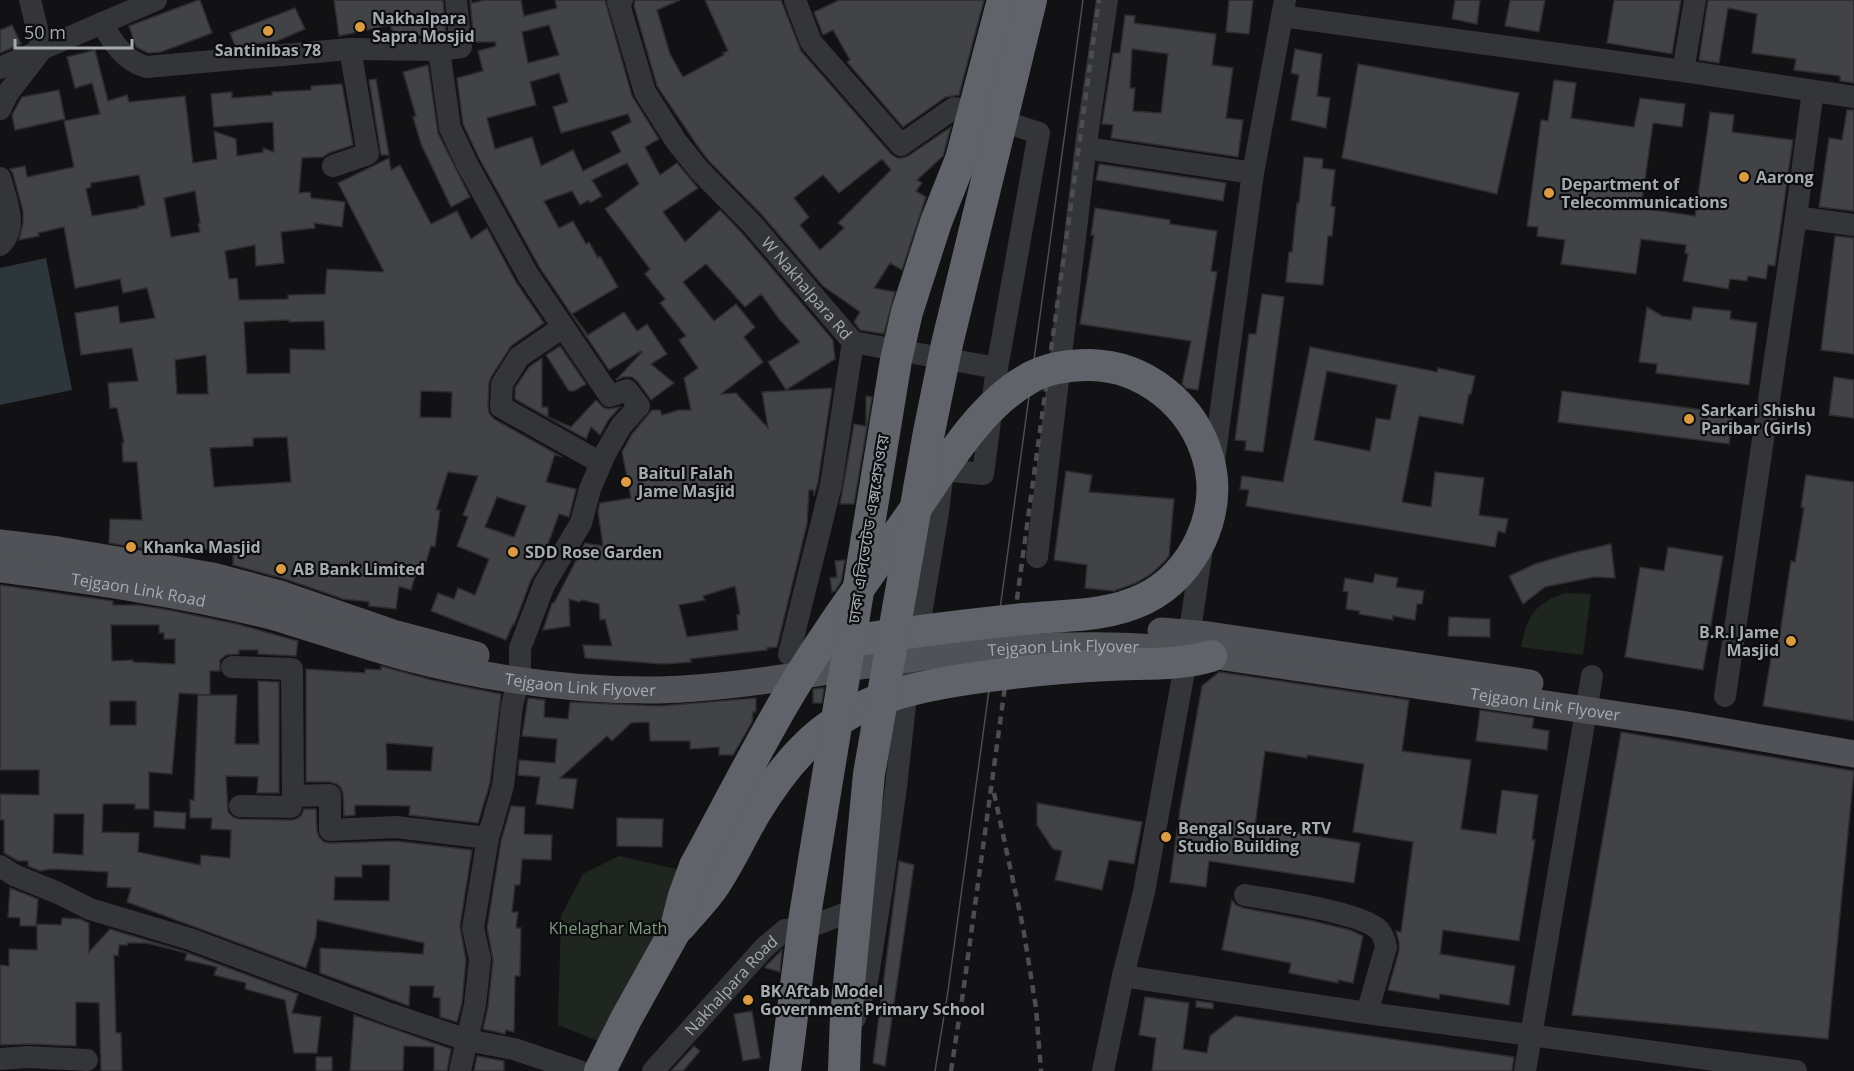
<svg xmlns="http://www.w3.org/2000/svg" width="1854" height="1071" viewBox="0 0 1854 1071" font-family="'Open Sans','Noto Sans Bengali',sans-serif">
<rect width="100%" height="100%" fill="#121214"/>
<!-- green -->
<g fill="#1f261f">
<path d="M1565,593l26,1 -8,61 -62,-8c6,-31 13,-43 44,-54z"/>
<path d="M619,856l66,15 -14,38 -70,133 -43,-17 3,-109 22,-42z"/>
</g>
<!-- water -->
<path fill="#2d363b" d="M46,258l26,132 -72,15v-137z"/>
<!-- building -->
<g fill="#414346" stroke="#2d2d2f" stroke-width="1.5" fill-rule="evenodd">
<path d="M198,0h2l12,33 -51,19 -13,1 -12,-6 -7,-21z"/>
<path d="M334,0h109l3,35 -52,1 -4,-11 -51,11z"/>
<path d="M470,0h1l1,3 13,-3h36l3,16 33,-8 -2,-8h50l27,96 27,43 -14,8 15,28 17,-12 21,25 -35,24 22,30 35,-32 22,23 91,107 2,19 -49,31 -18,-28 32,-20 -21,-23 -18,-25 -16,13 -39,-43 -23,18 31,39 22,-17 19,23 -11,10 19,25 -42,32 15,-1 32,35 -6,-36 70,-4 -14,94 -4,14 -1,-6h-4l-2,34 -30,123 -10,1v2l-77,9 1,3 -29,2 -77,-6 -2,-13 29,1 -7,-27 -5,1 -1,-16 -17,-4 -3,2 -10,-3 1,27 -27,4 9,-27h2l31,-60 18,3 -5,-35 2,-8 31,-5 -9,-46 10,-18 20,-24h8l2,5 17,-5h12l-7,-32 14,-10 -19,-28 7,-4 -26,-33 5,-4 -20,-25 5,-5 -45,-60 34,-25 -12,-21 -35,17 10,16 -12,7 -1,-3 -9,5 -8,-14 -28,10 15,27 14,-7 13,23 3,-2 9,16 2,-2 18,31 -46,27 16,21 36,-23 13,19 10,-7 20,30 -16,10 23,19 -23,17 -13,-18 -6,-5h-9l-7,3 26,-28 -1,-1 -32,19 -69,-102 -61,-110 -16,-34 -6,-46 26,-7 -5,-20 18,-5 -1,-4h-21zM549,25l10,30 -31,8 -6,-31zM559,73l9,29 -15,5 8,26 67,-19 3,8 -20,10 10,20 -38,19 -10,-21 -32,16 -9,-29 -37,12 -8,-31 49,-13 -6,-23zM735,586l5,28 -3,1 1,15 -51,7 -8,-32 26,-5 -2,-4z"/>
<path d="M635,0h45l-23,10 13,44 13,23 41,-22 -1,-2 5,-2 -23,-51h76l20,51 90,103 6,4h5l6,-2 43,-29 -8,29 -26,24 5,3 -6,8 10,6 -24,73 -12,-7 -16,25 21,4 -11,42 -24,-4 -6,-8 6,-10 -37,-26 -61,-71 -53,-54 -10,-13 -42,-62 -23,-80zM882,159l9,11 -53,53 6,5 -24,22 -20,-25 9,-8 -15,-19 29,-23 16,18z"/>
<path d="M839,0h145l-25,95 -13,2 -43,30 -56,-65 3,-2 -17,-30 -10,5 -9,-23z"/>
<path d="M1229,0h24l-4,34 -23,-2z"/>
<path d="M1455,0h25l-3,24 -25,-5z"/>
<path d="M1510,0h35l-6,32 -34,-6z"/>
<path d="M1614,0h67l-9,54 -65,-11z"/>
<path d="M1708,0h146v83l-14,-2v-5l-46,-6 2,-11 -44,-6 5,-39 -29,-6 -9,55 -20,-3z"/>
<path d="M295,8l10,21 -30,13 -40,4 -5,-13z"/>
<path d="M1125,15l10,1 -1,7 82,11 -4,31 21,3 -7,50 17,2 -5,37 -127,-19 2,-13 -11,-1 11,-71h7zM1132,49l36,5 -7,59 -28,-2 2,-23h-5z"/>
<path d="M12,25l9,19 -21,9v-23z"/>
<path d="M1295,49l27,5 -5,42 13,2 -4,30 -35,-8 8,-45 -8,-2z"/>
<path d="M95,50l13,51 19,-6 2,7 56,-6 8,67 24,-4 -3,-28 22,8 1,17 26,-4v-4l11,4 -1,-30 -59,5 -3,-33 21,-2v6l40,-3v-3l39,-2v-4l31,-2 11,61 -24,8 -6,4 -21,1 -3,35 11,-1 1,6 34,4 -3,25 -28,-4 1,5 -34,4 3,31 -28,3 -1,-21 -30,6 4,28 8,-1 2,22 49,-1v-4l37,-1 2,-25 57,3 -46,-89 51,-25 2,12 9,-5 31,59 26,-13 14,28 16,-11 29,54 28,41 -33,23 -20,31 -2,6 -1,23 1,7 5,6 68,38 -7,-3 -9,28 30,7 -7,28 -10,-3 -19,52 -9,14 -17,45 -1,-1 -7,16 -75,-29 7,-18 16,6 4,-11 17,7 14,-36 -32,-13 11,-29 -5,-2 15,-39 -30,-4 -12,38h4l-5,37 -4,-1 -7,23 -6,-2 -7,23 -12,-4 -3,23 -27,-3v-4l-26,-3 -58,-20 -52,-14v-13h-6v-2l-45,-1v6l-73,-12 1,-24 32,1 -5,-58h-14l-1,-19h2l-7,-35h-7l-2,-25 30,-2 -6,-33 -51,7 -6,-42 43,-7 2,17 35,-5 -8,-30 -24,5 -3,-14 -45,9 -11,-61 -26,6 1,3 -20,4 4,-17v-12l-10,-37 -3,-5 15,-3 2,11 47,-10 -10,-46 36,-7 -8,-31 -17,5 -8,-31zM139,175l6,30 -7,2v1l-46,8 -6,-27 5,-2v-4zM195,191l5,32 -2,1 2,8 -29,5 -7,-39zM289,320v2l35,-1 1,29 -35,-1v24l-43,1 -3,-52zM206,355l2,39h-31l-2,-34zM421,391l31,1 -1,26 -31,-1zM287,437l4,45 -77,5 -4,-39 43,-2v-8zM497,497l29,9 -12,31 -29,-10z"/>
<path d="M1358,64l161,29 -22,101 -155,-36z"/>
<path d="M428,65l10,68 32,64 -19,10 -30,-63 -8,-27 3,-1 -13,-44z"/>
<path d="M376,79l13,76h-8l-12,-75z"/>
<path d="M1554,80l22,3 -5,35 63,9 6,-29 45,6 -3,23 -29,-4 -12,85 54,8 15,-104 24,3 -2,17 61,8 -18,126 -7,-1 -2,14 -18,-3 -1,5 -17,-2 -2,10 -45,-8 5,-27 -3,-1 1,-8 -45,-6 -5,35 -75,-10 4,-24 -28,-4 1,-9 -11,-1 14,-106 7,1z"/>
<path d="M59,90l6,29 -50,11 -3,-15 10,-18z"/>
<path d="M1847,110h7v101l-35,-4 10,-69 13,2z"/>
<path d="M1304,157l19,2 -1,9 13,2 -4,36 4,1 -3,29h-4l-5,49 -37,-3 3,-30h3l5,-49h2z"/>
<path d="M1099,164l127,19 -3,18 -127,-21z"/>
<path d="M1095,208l75,12v4l47,7 -6,40 6,1 -19,118 -12,-2 -4,-4 9,-43 -111,-17 14,-89h-3z"/>
<path d="M1835,236l19,2v116l-33,-4z"/>
<path d="M1262,294l22,3 -21,155 -18,-2 1,-9 -11,-1 14,-106h7z"/>
<path d="M1647,307l15,9 29,4 2,-13 38,4 -1,8 27,4 -8,62 -93,-12 1,-9 -18,-2z"/>
<path d="M560,346l26,38 -12,7h-5l-23,-36z"/>
<path d="M1310,347l127,25 1,-4 37,8 -4,18h-2l-6,30 -44,-8 -17,86 29,5 4,-35 49,6 -5,37 29,4 -3,14 -7,-2 -3,16 -249,-41 3,-16 -9,-1 2,-13 41,6zM1327,371l70,14 -7,35 -14,-2 -6,33 -56,-11z"/>
<path d="M542,358v49h6v10l23,10 25,-27 7,7 5,2 12,-2 -11,12 -9,16 -9,-8 -5,12 -71,-40v-11l14,-21z"/>
<path d="M1834,377l20,3v38l-25,-3z"/>
<path d="M1562,391l171,23 -4,30 -171,-22z"/>
<path d="M866,396l6,1 -18,107h-14l14,-80 12,2z"/>
<path d="M1066,471l26,4 -3,17 85,7 -5,57 -5,6 -13,12 -15,9 -22,8 -29,-3 2,-23 -33,-5z"/>
<path d="M1806,475l48,7v239l-91,-15 9,-54 5,1 14,-92 4,1 9,-54 -3,-1z"/>
<path d="M1611,544l4,34 -21,-1 -49,10 -22,17 -14,-28 26,-12 37,-11z"/>
<path d="M1668,547l55,9 -20,114 -78,-13 15,-90 24,4z"/>
<path d="M845,560l-4,22 -6,9 -3,1 -2,-14 7,-1 -2,-16z"/>
<path d="M1375,574l23,4 -2,9 28,4 -2,13h-5l-2,16 -22,-4v4l-34,-6 1,-3 -14,-2 2,-17 -5,-1 2,-13 28,5z"/>
<path d="M0,585l113,16v4h26l30,5 68,14 61,17 -2,15 -38,-2v-4h-19v4l-13,1 -6,5v11h-10v24l-31,-2 -7,81 -23,-2v37h-14v-5h-32l-1,28 37,1 -1,19 62,13 1,-10 29,3 1,-28 -20,-1 1,-11h-22v-18h4l4,-105h39l-2,49h24l-1,-63 21,1v111h-22l1,-16 -32,-1 2,36 5,5 7,2 51,1 5,-1 5,-3 3,-7h12l1,22 2,6 5,5 7,1 65,-2 76,9 -12,76 6,34 -4,43 -5,19 -17,-5v-19l-7,-1 1,-11h-24l-1,20 -89,-33v-25l103,6 1,-11 -107,-23 -1,16 -10,32 -179,-66 4,-14 -24,-1 1,-15 -56,-3 -12,2 -12,-5v-5h-10l-14,-8v-33h-4v-26l39,1v-25h-39zM111,625h48v8h5v6h11v25l-42,-2v-2l-21,1zM110,701h26v24h-26zM54,814h30l-1,41 -30,-2zM362,865h28l-1,36 -55,-1 1,-23h27z"/>
<path d="M1449,617l41,2v18l-42,-1z"/>
<path d="M381,666l51,14 69,14 -11,89 -12,40 -69,-8 1,-9 -55,-1v10l-11,1 -1,-22 -2,-6 -4,-4 -7,-2h-24v-113l59,4v-4l16,1zM386,743l47,4 -2,24 -44,-1z"/>
<path d="M1219,672l190,28 -7,51 69,9 -10,69 35,5 6,-44 36,5 -6,45h3l-16,101 -76,-11 -3,24 75,12 -6,39 -69,-11 -1,5 -51,-9 11,-39v-9l-3,-11 5,1 12,-90 -60,-10 11,-68 -57,-9v3l-42,-7 -10,75 105,17 -6,40 -145,-22 -3,26 -36,-5 10,-73 22,-123z"/>
<path d="M824,688l-2,15h-9v-14z"/>
<path d="M528,698l17,2 -1,17 24,2 2,-17 89,4 97,-8v14h-3l-1,10 -19,33h-14v-8l-29,2v-8h-40l-1,-19 -18,1 -19,18 -5,-5 -47,42 17,1 -4,30 -37,-5 4,-27 -22,-2 1,-15 36,3 2,-24 -35,-3z"/>
<path d="M1480,710l54,8 -2,10 17,3 -2,19 -71,-9z"/>
<path d="M1621,732l233,39 -26,268 -256,-24z"/>
<path d="M1037,803l105,19 -8,42 -25,-4 -7,30 -47,-10 7,-29 -9,-2 -16,-24z"/>
<path d="M511,806l14,1 -1,27 28,1 -1,25 -29,-1 -2,26h-5l-3,27h6l-2,16h5l-1,48h-5l-1,56 -8,-2 -1,4 -22,-5 5,-22 5,-47 -6,-32 14,-87z"/>
<path d="M154,811l32,2 -1,16 -31,-2z"/>
<path d="M617,818l46,1 -1,28 -45,-1z"/>
<path d="M899,861l15,4 -29,201 -12,-3z"/>
<path d="M10,888l28,11 -2,27h-16v-8l-12,-1z"/>
<path d="M1232,900l4,5 7,3 70,13 37,9 13,6 -10,47 -15,-3v3l-49,-10 2,-10 -69,-13z"/>
<path d="M62,918l18,1 9,4v29l21,-23 76,23 112,42 -6,19 29,4 -4,36h-23l-9,-53 -40,-11 1,-6 -32,-8 3,-8 -32,-7 2,-7 -40,-10h-19l-1,2h-8l-1,11 -4,-1 2,78h5l1,38h-21l-2,-68 -23,-1v44l-47,-2 -29,1v-80l9,1v-17l28,1v-26l24,1z"/>
<path d="M782,950l-2,22 -14,-4 -1,-1z"/>
<path d="M1145,997l44,6 -6,46 24,4 3,-17 25,-20 279,41 -2,14h-360l4,-33 -17,-3z"/>
<path d="M1196,1001l17,2v6l-17,-2z"/>
<path d="M752,1011l8,47 -17,3 -9,-47z"/>
<path d="M354,1015l97,34 -4,22h-13v-24l-30,-1 -1,25h-53z"/>
<path d="M694,1046l6,5 -17,20h-12z"/>
<path d="M477,1056l27,5v10h-30z"/>
<rect x="316" y="1057" width="16" height="14"/>
</g>
<g fill="none" stroke-linecap="round" stroke-linejoin="round">
<!-- minor -->
<g stroke="#343538" stroke-width="22">
<path d="M30,0l12,49 114,-49"/>
<path id="s1" d="M622,0l-4,1 27,91 31,49 23,29 53,54 101,118 -22,143 -42,169"/>
<path d="M795,0l16,42 90,103 53,-37 13,2 72,23 -42,235 -14,106 -40,-4 -5,42 -18,108 -9,30 -15,137 -14,100 -15,94 -12,37"/>
<path d="M1282,16l401,55 171,26"/>
<path d="M102,23c10,19 23,38 44,44l204,-18"/>
<path d="M439,50l11,78 17,36 61,111 82,121 17,-6 12,16 -18,20 -15,26 -16,37 -9,34 -37,62 -24,63v24l-8,34 -9,80 -15,52 -15,90 7,31 -5,46 -15,66"/>
<path d="M0,68l41,-18"/>
<path d="M1683,71l12,-71"/>
<path d="M0,109l8,-16 34,-44"/>
<path d="M1086,148l167,25"/>
<path d="M333,166l35,-12 -18,-105 89,1 22,-3 -5,-47"/>
<path d="M0,178c6,22 19,49 0,67"/>
<path d="M1796,217l58,8"/>
<path d="M563,327l-44,30 -17,27 -1,23 100,56"/>
<path d="M853,342l144,26"/>
<path d="M1213,468l40,-295 32,-173"/>
<path d="M1037,557l50,-421 20,-136"/>
<path d="M232,667l60,2 1,127"/>
<path d="M1725,696l71,-479 17,-126"/>
<path d="M240,806l51,1 2,-11 37,-1v35l66,-3 92,11"/>
<path d="M0,866l14,9 44,18 32,16 100,30 200,75 77,26 47,9 65,22"/>
<path d="M1245,895c28,5 116,17 134,35 4,5 6,10 7,17l-19,66"/>
<path d="M1123,976l244,37 429,58"/>
<path d="M0,1059l28,-2 59,3"/>
<path id="s2" d="M653,1071l111,-123 21,-18 24,-3 59,-22"/>
<path d="M1103,1071l20,-95 21,-84 40,-221 19,-129"/>
<path d="M1525,1071l67,-395"/>
</g>
<!-- major -->
<g stroke="#505257" stroke-width="27">
<path d="M0,543l58,7 155,26 67,18"/>
<path id="s3" d="M0,569c92,12 184,25 275,48"/>
</g>
<!-- highway -->
<path stroke="#606369" stroke-width="32" d="M600,1071l26,-52 49,-88"/>
<!-- tram -->
<path stroke="#4b4d51" stroke-width="1.5" d="M935,1071l13,-80 135,-991"/>
<!-- rail -->
<g stroke="#4b4d51" stroke-width="4.5" stroke-dasharray="8 6" stroke-linecap="butt">
<path d="M994,793l29,134 13,81 5,63"/>
<path d="M951,1071l12,-78 136,-993"/>
</g>
<!-- major-bridge -->
<g stroke="#505257" stroke-width="27">
<path d="M280,594l113,39 83,22"/>
<path id="s4" d="M275,617c43,13 86,28 130,40 83,22 167,34 253,33 77,-2 154,-17 230,-28 93,-14 188,-21 282,-13l511,75 173,30"/>
<path d="M1161,631l48,4 321,48"/>
</g>
<!-- highway-bridge -->
<g stroke="#606369" stroke-width="32">
<path d="M680,926c12,-14 25,-27 35,-42 15,-23 26,-47 40,-71 14,-23 30,-46 49,-65 49,-50 112,-62 178,-71 42,-6 83,-10 126,-12 34,-2 70,1 103,-9"/>
<path d="M675,931l9,-35 11,-30c31,-57 60,-114 93,-170 37,-63 81,-121 123,-181 32,-46 67,-108 117,-136 18,-11 40,-14 62,-14 55,1 103,40 118,93 16,54 -14,117 -64,141 -37,18 -80,16 -120,20 -58,6 -116,13 -173,22"/>
<path d="M785,1071l20,-156 91,-555 11,-48 29,-90 25,-63 42,-159"/>
<path d="M844,1071l2,-55 23,-242 60,-342 18,-88 84,-344"/>
</g>
</g>
<!-- markers -->
<g fill="#db9b43" stroke="#0d0d0f" stroke-width="2">
<circle cx="360" cy="27" r="6"/>
<circle cx="268" cy="31" r="6"/>
<circle cx="1744" cy="177" r="6"/>
<circle cx="1549" cy="193" r="6"/>
<circle cx="1689" cy="419" r="6"/>
<circle cx="626" cy="482" r="6"/>
<circle cx="131" cy="547" r="6"/>
<circle cx="513" cy="552" r="6"/>
<circle cx="281" cy="569" r="6"/>
<circle cx="1791" cy="641" r="6"/>
<circle cx="1166" cy="837" r="6"/>
<circle cx="748" cy="1000" r="6"/>
</g>
<g text-anchor="middle" dominant-baseline="central" stroke-width="4.5" stroke-linejoin="round" paint-order="stroke">
<!-- poi labels -->
<g font-size="16" font-weight="bold" fill="#a6abb2" stroke="#0d0d0f" text-anchor="start">
<text x="372" y="18">Nakhalpara<tspan x="372" dy="18">Sapra Mosjid</tspan></text>
<text x="268" y="50" text-anchor="middle">Santinibas 78</text>
<text x="1756" y="177">Aarong</text>
<text x="1561" y="184">Department of<tspan x="1561" dy="18">Telecommunications</tspan></text>
<text x="1701" y="410">Sarkari Shishu<tspan x="1701" dy="18">Paribar (Girls)</tspan></text>
<text x="638" y="473">Baitul Falah<tspan x="638" dy="18">Jame Masjid</tspan></text>
<text x="143" y="547">Khanka Masjid</text>
<text x="525" y="552">SDD Rose Garden</text>
<text x="293" y="569">AB Bank Limited</text>
<text x="1779" y="632" text-anchor="end">B.R.I Jame<tspan x="1779" dy="18">Masjid</tspan></text>
<text x="1178" y="828">Bengal Square, RTV<tspan x="1178" dy="18">Studio Building</tspan></text>
<text x="760" y="991">BK Aftab Model<tspan x="760" dy="18">Government Primary School</tspan></text>
</g>
<!-- street labels -->
<g font-size="16" fill="#a6abb2" stroke="#0d0d0f">
<text stroke="none"><textPath href="#s1" startOffset="354">W Nakhalpara Rd</textPath></text>
<text transform="translate(868 529) rotate(-81)">ঢাকা এলিভেটেড এক্সপ্রেসওয়ে</text>
<text stroke="none"><textPath href="#s3" startOffset="140">Tejgaon Link Road</textPath></text>
<text stroke="none"><textPath href="#s4" startOffset="800">Tejgaon Link Flyover</textPath></text>
<text stroke="none"><textPath href="#s4" startOffset="314">Tejgaon Link Flyover</textPath></text>
<text stroke="none"><textPath href="#s4" startOffset="1286">Tejgaon Link Flyover</textPath></text>
<text stroke="none"><textPath href="#s2" startOffset="116">Nakhalpara Road</textPath></text>
</g>
<!-- park labels -->
<g font-size="16" fill="#7f9b7f" stroke="#0d0d0f">
<text x="608" y="928">Khelaghar Math</text>
</g>
</g>
<!-- scale -->
<path d="M15 39v9h117v-9" fill="none" stroke="#a6abb2" stroke-width="3"/>
<text x="24" y="39" font-size="18" fill="#a6abb2" stroke="#0d0d0f" stroke-width="4.5" paint-order="stroke">50 m</text>
</svg>
